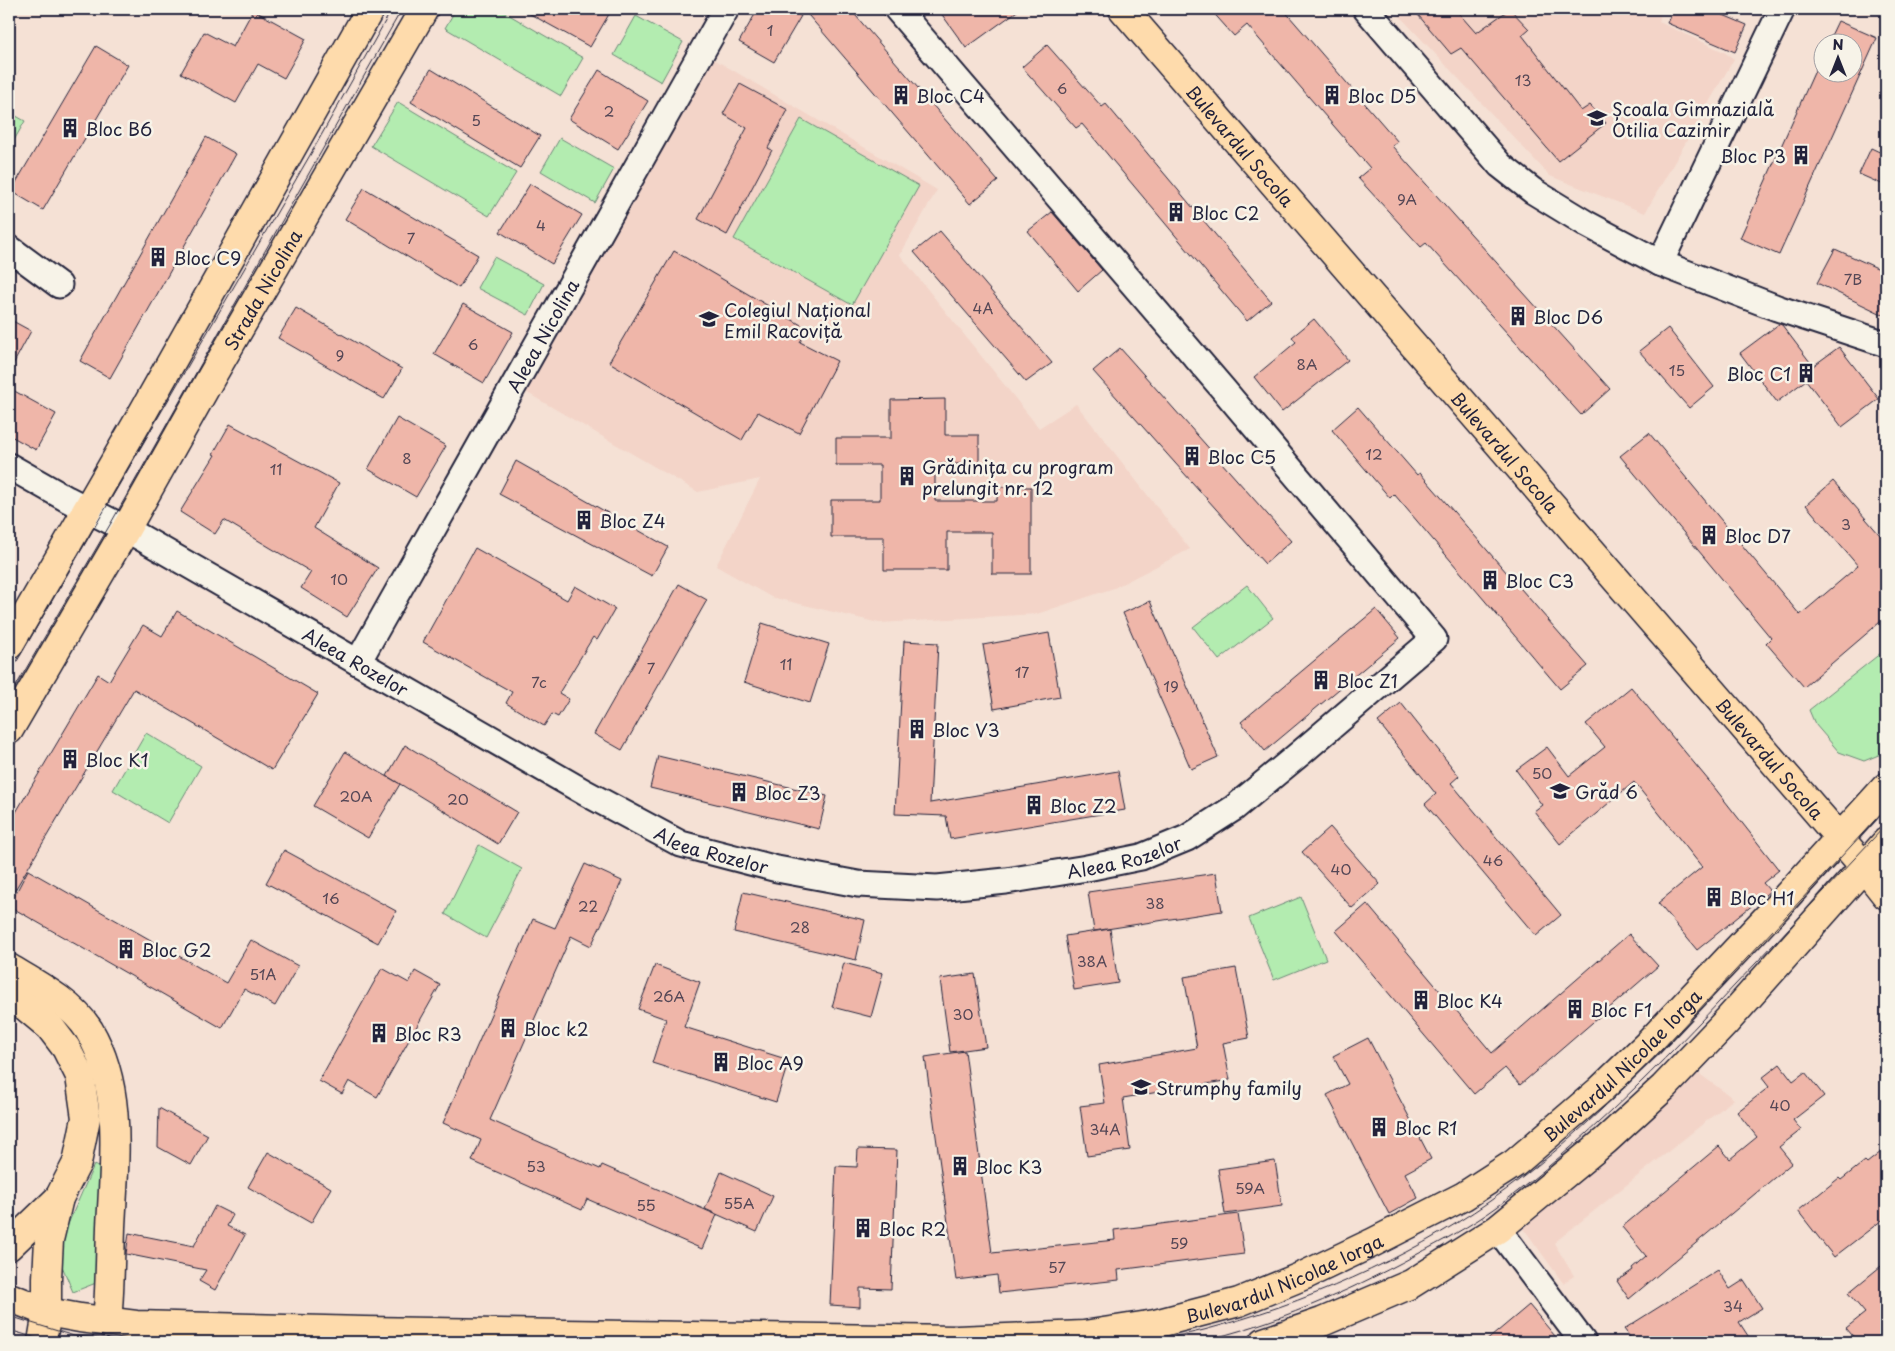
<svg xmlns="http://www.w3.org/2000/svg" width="1895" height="1351" viewBox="0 0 1895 1351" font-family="'Playpen Sans',sans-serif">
<rect width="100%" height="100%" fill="#f5e1d5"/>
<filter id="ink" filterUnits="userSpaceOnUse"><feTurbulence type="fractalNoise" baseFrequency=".02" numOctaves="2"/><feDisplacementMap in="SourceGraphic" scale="10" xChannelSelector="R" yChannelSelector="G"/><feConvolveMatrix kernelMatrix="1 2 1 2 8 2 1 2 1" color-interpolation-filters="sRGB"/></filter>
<g filter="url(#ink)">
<!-- built -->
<g fill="#f3d4c8">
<path d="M1393,9h269l-3,13 65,30 10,7 -89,154 -95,-37z"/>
<path d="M705,54l232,136 -37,65 139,173 37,-24 114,145 -76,39 -77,26 -158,9 -108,-26 -55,-31 44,-87 -62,13 -186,-108z"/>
<path d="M1690,1067l44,32 -180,144 20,33 -11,7 -46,-64z"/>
</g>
<!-- green -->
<g fill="#b3ecb0" stroke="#6a8776">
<path d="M456,9h43l84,49 -22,38 -116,-68z"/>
<path d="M636,16l47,26 -22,40 -47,-27z"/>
<path d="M398,102l118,71 -27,43 -118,-70z"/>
<path d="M9,112l16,9 -16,28z"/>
<path d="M801,119l118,67 -67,119 -118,-66z"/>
<path d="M560,138l54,31 -19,34 -54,-32z"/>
<path d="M494,257l50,27 -16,31 -51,-27z"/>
<path d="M1247,585l26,33 -54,42 -26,-33z"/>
<path d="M1886,649v103l-22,9 -25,-9 -24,-28 -6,-14z"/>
<path d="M146,733l55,33 -33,57 -55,-33z"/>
<path d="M479,845l43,24 -36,69 -41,-24z"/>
<path d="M1301,897l25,62 -52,21 -25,-62z"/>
<path d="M94,1165l6,2 -4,116 -23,9 -11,-26 -1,-26z"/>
</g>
<!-- building -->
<g fill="#efb6a9" stroke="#22223b">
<path d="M521,9h91l-22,38z"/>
<path d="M758,9h31l12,7 -27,46 -35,-20z"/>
<path d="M803,9h47l148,172 -28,23z"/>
<path d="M938,9h82l-54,39z"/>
<path d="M1210,9h73l115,133 -6,4 218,243 -29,26 -155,-172 -5,4 -63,-69 12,-10 -123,-143 -13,11z"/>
<path d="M1413,9h42l21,24 34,-24 19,20 -7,6 59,76 9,-6 16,18 -48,38 -97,-113 -10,6z"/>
<path d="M1673,9h36l38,16 -12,27 -68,-29z"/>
<path d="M253,10l53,29 -22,39 -26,-14 -22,39 -55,-30 23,-41 29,15z"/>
<path d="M1838,21l39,17 -98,217 -39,-17 82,-183v17h30v-30h-24z"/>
<path d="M1047,45l55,62 4,-3 165,197 -24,20 -165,-197 -6,4 -54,-61z"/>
<path d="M96,46l32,19 -85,145 -32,-19z"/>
<path d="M431,69l109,67 -20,32 -109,-66z"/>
<path d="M599,70l49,31 -30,48 -49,-30z"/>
<path d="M740,84l48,26 -20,38 4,2 -45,85 -29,-16 49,-91 -24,-14z"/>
<path d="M206,137l30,17 -126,224 -30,-17z"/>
<path d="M1871,148l15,7v31l-27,-12z"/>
<path d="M530,184l52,31 -30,49 -52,-32z"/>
<path d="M364,188l114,67 -19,33 -114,-69z"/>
<path d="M1052,212l50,58 -24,21 -50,-60z"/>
<path d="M940,231l112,132 -26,19 -112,-130z"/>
<path d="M1835,249l51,23v44l-69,-33z"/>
<path d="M674,251l134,78 -8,13 37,19 -38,72 -41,-21 -16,28 -133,-78z"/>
<path d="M463,304l50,28 -29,51 -50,-29z"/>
<path d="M296,308l106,61 -18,30 -106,-61z"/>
<path d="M9,319l22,12 -22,41z"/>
<path d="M1314,319l34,41 -66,52 -28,-35 42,-35 -4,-5z"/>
<path d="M1779,324l3,1 31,41 26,-19 40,52 -37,28 -36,-47 -29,22 -37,-49z"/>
<path d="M1668,328l46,59 -25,21 -50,-57z"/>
<path d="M1120,348l171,193 -26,23 -172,-193z"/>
<path d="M9,388l47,26 -20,36 -27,-15z"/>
<path d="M945,399v36h34v29h-44v37h62v-14h34v87h-39v-42h-45v38h-63v-33h-53v-37h49v-35h-44v-27h55v-38z"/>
<path d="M1358,407l59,68 3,-2 168,193 -28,23 -166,-195 -4,4 -58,-68z"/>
<path d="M397,418l49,28 -30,51 -48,-28z"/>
<path d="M230,424l109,59 -25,45 64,40 -31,49 -46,-29 10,-16 -87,-52 -9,14 -35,-22 35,-57 -2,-1z"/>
<path d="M1649,433l151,182 58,-49 -52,-61 27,-24 53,61v75l-82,70 -38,-44 5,-5 -151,-182z"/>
<path d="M516,461l152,86 -16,29 -153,-82z"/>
<path d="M475,548l92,52 8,-14 40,23 -18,31 -4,-3 -34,56 10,6 -11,18 -6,-3 -8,12 -38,-23 6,-11 -89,-50z"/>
<path d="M679,584l28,16 -85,150 -28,-16z"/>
<path d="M1150,601l68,156 -27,12 -68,-156z"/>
<path d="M1376,609l24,29 -135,113 -24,-29z"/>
<path d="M177,611l141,83 -46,76 -138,-81 -125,211v-76l89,-150 11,7 34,-56 19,11z"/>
<path d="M762,623l67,21 -19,59 -66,-21z"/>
<path d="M1049,633l11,64 -66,12 -11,-64z"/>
<path d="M904,641l34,2 -8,160 188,-32 7,39 -175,29 -4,-23 -51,-2z"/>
<path d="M1631,687l83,100 65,83 -16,13 7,8 -73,59 -39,-47 44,-36 -68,-85 -74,62 -26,-33 8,-6 -26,-35 31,-23 22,29 36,-29 -19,-23z"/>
<path d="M1401,703l58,73 -8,7 110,132 -25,21 -111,-132 11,-10 -58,-72z"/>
<path d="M405,745l112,67 -19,32 -111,-68z"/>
<path d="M345,752l55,32 -32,54 -55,-32z"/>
<path d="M658,756l169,40 -8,33 -169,-41z"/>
<path d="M1330,827l50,57 -28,24 -50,-56z"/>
<path d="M284,850l112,61 -18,32 -112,-60z"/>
<path d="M585,864l37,17 -31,65 -20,-10 -81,184 110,49 2,-4 115,50 -15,34 -115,-50 -5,11 -110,-49 9,-21 -38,-17 90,-204 22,9z"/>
<path d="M28,870l198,113 25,-43 47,26 -23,40 -31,-17 -22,39 -213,-122z"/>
<path d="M1216,873l6,38 -128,20 -6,-39z"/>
<path d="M743,892l122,28 -9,40 -122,-28z"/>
<path d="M1367,904l125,149 137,-119 29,32 -138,119 -15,-17 -31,26 -138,-163z"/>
<path d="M1110,929l8,54 -44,7 -9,-54z"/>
<path d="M844,963l39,10 -12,44 -39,-10z"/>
<path d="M655,965l45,17 -16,45 105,33 -13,42 -124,-39 14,-44 -28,-10z"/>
<path d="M382,968l27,15 6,-12 25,14 -63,112 -28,-16 -7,13 -23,-13z"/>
<path d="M1236,968l13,70 -26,5 7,37 -107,18 7,52 -43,6 -7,-50 25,-3 -6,-38 98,-17 -13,-71z"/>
<path d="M975,974l11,73 -36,5 -10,-73z"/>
<path d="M1368,1038l63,121 -26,14 13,25 -29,16 -62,-119 21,-11 -15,-28z"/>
<path d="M965,1051l27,202 123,-13 -1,-10 124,-16 6,40 -126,16 1,10 -120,13 -2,-18 -41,5 -31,-223z"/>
<path d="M1780,1064l13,17 12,-9 19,24 -31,24 8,10 -22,17 13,16 -163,136 -12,-18 16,-11 -1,-2 14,-12 -24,-29 97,-81 11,13 27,-22 -20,-25 32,-25 -7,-9z"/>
<path d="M159,1108l49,27 -17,30 -33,-18z"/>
<path d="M1886,1148v69l-52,40 -36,-46 41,-33 2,2 24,-19 2,2z"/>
<path d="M858,1149l39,1 -6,139 -31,-1v19l-30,-2 6,-139 21,1z"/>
<path d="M268,1152l63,36 -20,35 -63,-36z"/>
<path d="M1275,1161l7,45 -57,8 -7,-45z"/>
<path d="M721,1172l52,24 -16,36 -52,-23z"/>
<path d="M215,1206l18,9 -6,11 18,9 -30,55 -16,-9 7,-11 -80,-16 3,-21 65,13z"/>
<path d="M1886,1262v80h-28l-12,-14 19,-15 -17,-20z"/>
<path d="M1718,1270l12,19 14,-9 18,28 -23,14 13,20h-118l-10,-13z"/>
<path d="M1529,1305l31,37h-75z"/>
</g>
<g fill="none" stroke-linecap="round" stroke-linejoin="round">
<defs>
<g id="minor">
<path d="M1366,9l134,156 33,26 54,33 73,39 117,45 109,36"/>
<path d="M9,248l50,37"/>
<path d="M1660,263l122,-254"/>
<path id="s1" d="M9,466l58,33 59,30 458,263 97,52 96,25 81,15 79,4 69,-7 81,-13 54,-11 46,-19 47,-30 69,-57 131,-112 -211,-250 -326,-380"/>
<path id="s2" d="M358,662l368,-653"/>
<path d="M1498,1229l85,113"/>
</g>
<g id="major">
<path id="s3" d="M1123,9l733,848 30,38"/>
<path d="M9,645l128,-222 233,-414"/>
<path id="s4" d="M9,730l117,-201 86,-153 212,-367"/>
<path d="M9,968c28,17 62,34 80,62 35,59 25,132 22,197 -1,32 -1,63 -4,95"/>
<path d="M9,997l17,10 24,20 16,21 14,28 6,42 -9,45 -18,35 -10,42 -2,38v34l-5,30"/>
<path d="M9,1246l50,-48"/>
<path id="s5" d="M9,1297l38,15 33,6 56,7 228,6 593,9 127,-5 71,-11 84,-22 66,-27 67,-32 92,-47 51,-33 84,-72 50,-48 129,-137 108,-119"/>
<path d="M1264,1342l58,-20 89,-38 87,-55 107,-88 59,-54 63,-66 159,-179"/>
</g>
</defs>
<!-- minor casing -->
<use href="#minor" stroke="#22223b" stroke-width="29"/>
<!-- major casing -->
<use href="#major" stroke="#22223b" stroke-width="31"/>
<!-- minor -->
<use href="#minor" stroke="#f7f3e8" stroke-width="25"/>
<!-- major -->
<use href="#major" stroke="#fedbac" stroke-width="28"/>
<!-- tram -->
<g stroke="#22223b" stroke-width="1">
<path d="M9,675l304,-525 79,-141"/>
<path d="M9,698l102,-175 291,-514"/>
<path d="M9,1316l65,20 81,6"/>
<path d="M9,1330l41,12"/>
<path d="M1144,1342c20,-4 41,-7 60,-12 101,-27 200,-69 286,-129 87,-60 159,-137 230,-214 55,-59 111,-119 166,-179"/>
<path d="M1198,1342c76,-18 148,-49 216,-86 28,-15 57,-30 83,-49 88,-65 164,-143 238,-222 51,-53 101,-107 151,-160"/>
</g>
</g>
</g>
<!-- icons -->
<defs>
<symbol id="building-bare" viewBox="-9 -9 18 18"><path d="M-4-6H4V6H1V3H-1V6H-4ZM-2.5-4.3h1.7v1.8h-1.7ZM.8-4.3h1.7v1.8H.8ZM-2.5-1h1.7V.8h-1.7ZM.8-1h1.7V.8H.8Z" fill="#22223b" stroke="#f7f3e8" stroke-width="2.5" paint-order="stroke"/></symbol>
<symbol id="school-bare" viewBox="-9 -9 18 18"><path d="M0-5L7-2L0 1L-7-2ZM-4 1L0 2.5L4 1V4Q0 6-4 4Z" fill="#22223b" stroke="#f7f3e8" stroke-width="2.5" paint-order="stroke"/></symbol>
</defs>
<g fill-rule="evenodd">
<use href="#building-bare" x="887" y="81" width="28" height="28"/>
<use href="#building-bare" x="1318" y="81" width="28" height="28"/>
<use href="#school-bare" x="1583" y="104" width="28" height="28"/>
<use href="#building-bare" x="56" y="114" width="28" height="28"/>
<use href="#building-bare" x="1787" y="141" width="28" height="28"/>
<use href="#building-bare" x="1162" y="198" width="28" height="28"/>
<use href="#building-bare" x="144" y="243" width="28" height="28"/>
<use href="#building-bare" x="1504" y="302" width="28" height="28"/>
<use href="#school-bare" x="695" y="305" width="28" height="28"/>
<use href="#building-bare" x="1792" y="359" width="28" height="28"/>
<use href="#building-bare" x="1178" y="442" width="28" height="28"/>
<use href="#building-bare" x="893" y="462" width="28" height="28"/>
<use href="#building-bare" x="570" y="506" width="28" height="28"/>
<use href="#building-bare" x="1695" y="521" width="28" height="28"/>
<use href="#building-bare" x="1476" y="566" width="28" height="28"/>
<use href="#building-bare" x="1307" y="666" width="28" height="28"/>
<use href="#building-bare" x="903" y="715" width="28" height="28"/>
<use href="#building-bare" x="56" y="745" width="28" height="28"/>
<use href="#school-bare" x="1546" y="777" width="28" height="28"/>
<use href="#building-bare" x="725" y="778" width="28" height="28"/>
<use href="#building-bare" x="1020" y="791" width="28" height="28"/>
<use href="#building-bare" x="1700" y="883" width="28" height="28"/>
<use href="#building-bare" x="112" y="935" width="28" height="28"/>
<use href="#building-bare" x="1407" y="986" width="28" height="28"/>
<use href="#building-bare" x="1561" y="995" width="28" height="28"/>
<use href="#building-bare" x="494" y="1014" width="28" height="28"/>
<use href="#building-bare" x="365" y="1019" width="28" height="28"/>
<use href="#building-bare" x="707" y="1048" width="28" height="28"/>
<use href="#school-bare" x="1127" y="1073" width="28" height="28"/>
<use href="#building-bare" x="1365" y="1113" width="28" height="28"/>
<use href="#building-bare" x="946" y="1152" width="28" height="28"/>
<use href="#building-bare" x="849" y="1214" width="28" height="28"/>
</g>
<g text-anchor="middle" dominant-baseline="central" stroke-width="5" stroke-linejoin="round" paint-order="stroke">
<!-- number labels -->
<g font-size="15" fill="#554756">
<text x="770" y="29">1</text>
<text x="1523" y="79">13</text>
<text x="1062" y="87">6</text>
<text x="609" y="110">2</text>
<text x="476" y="119">5</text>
<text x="1407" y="198">9A</text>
<text x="541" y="224">4</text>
<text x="411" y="237">7</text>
<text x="1853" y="278">7B</text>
<text x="983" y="307">4A</text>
<text x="473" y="343">6</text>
<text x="340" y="354">9</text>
<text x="1307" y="363">8A</text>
<text x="1677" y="369">15</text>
<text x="1374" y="453">12</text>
<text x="407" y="457">8</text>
<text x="276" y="468">11</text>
<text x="1846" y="523">3</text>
<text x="339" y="578">10</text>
<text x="786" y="663">11</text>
<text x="651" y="667">7</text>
<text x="1022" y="671">17</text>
<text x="539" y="681">7c</text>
<text x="1171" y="685">19</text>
<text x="1542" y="772">50</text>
<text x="356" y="795">20A</text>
<text x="458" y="798">20</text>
<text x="1493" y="859">46</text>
<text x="1341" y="868">40</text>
<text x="331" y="897">16</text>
<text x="1155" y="902">38</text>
<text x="588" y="905">22</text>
<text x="800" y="926">28</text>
<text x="1092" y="960">38A</text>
<text x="263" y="973">51A</text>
<text x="669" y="995">26A</text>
<text x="963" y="1013">30</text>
<text x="1780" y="1104">40</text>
<text x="1105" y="1128">34A</text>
<text x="536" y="1165">53</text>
<text x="1250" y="1187">59A</text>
<text x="739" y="1202">55A</text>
<text x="646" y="1204">55</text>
<text x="1179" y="1242">59</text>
<text x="1057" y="1266">57</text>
<text x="1733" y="1305">34</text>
</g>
<!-- poi labels -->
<g font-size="18" fill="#22223b" stroke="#f7f3e8" text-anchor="start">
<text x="916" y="95">Bloc C4</text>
<text x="1347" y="95">Bloc D5</text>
<text x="1612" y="108">Școala Gimnazială<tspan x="1612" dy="21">Otilia Cazimir</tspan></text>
<text x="85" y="128">Bloc B6</text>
<text x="1786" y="155" text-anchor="end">Bloc P3</text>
<text x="1191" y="212">Bloc C2</text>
<text x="173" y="257">Bloc C9</text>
<text x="724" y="309">Colegiul Național<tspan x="724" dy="21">Emil Racoviță</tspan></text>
<text x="1533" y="316">Bloc D6</text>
<text x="1791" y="373" text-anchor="end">Bloc C1</text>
<text x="1207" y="456">Bloc C5</text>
<text x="922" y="466">Grădinița cu program<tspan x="922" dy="21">prelungit nr. 12</tspan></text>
<text x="599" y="520">Bloc Z4</text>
<text x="1724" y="535">Bloc D7</text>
<text x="1505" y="580">Bloc C3</text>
<text x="1336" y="680">Bloc Z1</text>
<text x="932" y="729">Bloc V3</text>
<text x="85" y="759">Bloc K1</text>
<text x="1575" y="791">Grăd 6</text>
<text x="754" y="792">Bloc Z3</text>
<text x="1049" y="805">Bloc Z2</text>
<text x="1729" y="897">Bloc H1</text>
<text x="141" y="949">Bloc G2</text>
<text x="1436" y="1000">Bloc K4</text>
<text x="1590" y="1009">Bloc F1</text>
<text x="523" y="1028">Bloc k2</text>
<text x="394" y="1033">Bloc R3</text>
<text x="736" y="1062">Bloc A9</text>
<text x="1156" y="1087">Strumphy family</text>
<text x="1394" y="1127">Bloc R1</text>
<text x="975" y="1166">Bloc K3</text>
<text x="878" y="1228">Bloc R2</text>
</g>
<!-- street labels -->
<g font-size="18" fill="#22223b" stroke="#f7f3e8">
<text stroke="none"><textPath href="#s3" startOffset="180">Bulevardul Socola</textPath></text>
<text stroke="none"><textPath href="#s4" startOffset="508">Strada Nicolina</textPath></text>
<text stroke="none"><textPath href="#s2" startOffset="375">Aleea Nicolina</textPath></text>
<text stroke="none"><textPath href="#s3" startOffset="585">Bulevardul Socola</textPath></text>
<text stroke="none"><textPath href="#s1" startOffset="398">Aleea Rozelor</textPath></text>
<text stroke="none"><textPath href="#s3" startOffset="990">Bulevardul Socola</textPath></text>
<text stroke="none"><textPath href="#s1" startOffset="802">Aleea Rozelor</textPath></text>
<text stroke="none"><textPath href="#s1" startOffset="1222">Aleea Rozelor</textPath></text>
<text stroke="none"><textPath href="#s5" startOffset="1692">Bulevardul Nicolae Iorga</textPath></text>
<text stroke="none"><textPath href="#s5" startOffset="1288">Bulevardul Nicolae Iorga</textPath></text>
</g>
</g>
<!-- margin -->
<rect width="1895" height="1351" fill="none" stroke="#f7f3e8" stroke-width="30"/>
<rect x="15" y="15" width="1865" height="1321" fill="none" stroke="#22223b" stroke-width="2" filter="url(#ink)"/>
<!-- north arrow -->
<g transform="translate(1838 58)"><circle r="24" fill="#f7f3e8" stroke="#a29fa3"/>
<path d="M0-4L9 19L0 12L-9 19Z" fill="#22223b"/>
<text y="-8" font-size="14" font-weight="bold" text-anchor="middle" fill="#22223b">N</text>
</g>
</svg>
